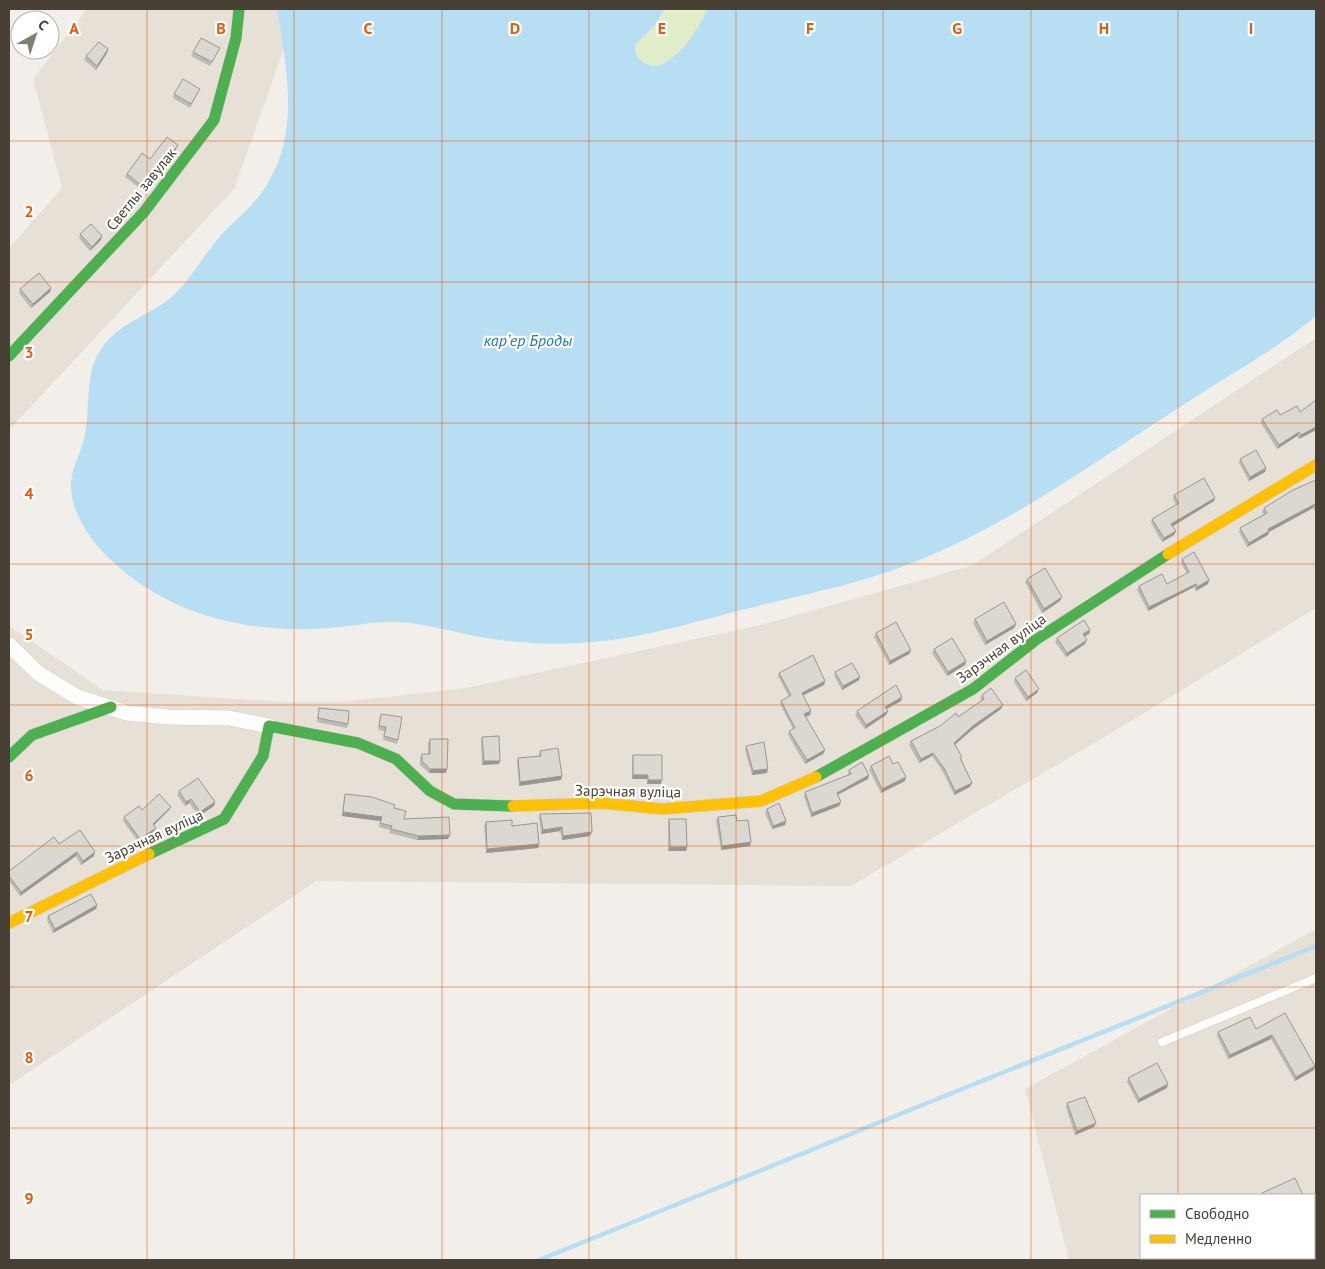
<svg xmlns="http://www.w3.org/2000/svg" width="1325" height="1269" viewBox="0 0 1325 1269" font-family="'PT Sans',sans-serif">
<rect width="100%" height="100%" fill="#f2efea"/>
<!-- residential -->
<g fill="#e6e0d7" fill-rule="evenodd">
<path d="M87,9h211l-64,180 -225,241v-182l53,-60 -29,-109z"/>
<path d="M1316,338v270l-203,124 -262,154 -535,-5 -307,204v-459l94,64 181,12h58l124,-14 295,-63 210,-59z"/>
<path d="M1316,929v331h-247l-44,-171zM1141,1195h173v63h-173z"/>
</g>
<!-- green -->
<path fill="#e0edc8" d="M664,9h43c-7,19 -40,71 -64,53 -7,-5 -8,-9 -8,-17l21,-21z"/>
<!-- water -->
<path fill="#b7def2" d="M277,9h387l-8,15 -21,21c0,8 1,12 8,17 24,18 57,-34 64,-53h609v307c-40,34 -86,58 -130,87 -92,59 -175,122 -279,162 -52,20 -107,30 -161,44 -50,12 -101,29 -153,33 -35,3 -72,2 -107,-4 -29,-5 -58,-14 -87,-16 -23,-1 -46,4 -69,6 -79,6 -158,-11 -218,-67 -20,-18 -41,-47 -41,-75 0,-17 9,-31 13,-47 8,-32 -2,-66 20,-94 18,-24 50,-31 71,-51 19,-19 31,-43 49,-62 16,-16 34,-30 45,-51 31,-53 17,-116 8,-172z"/>
<g fill="none" stroke-linecap="round" stroke-linejoin="round">
<!-- stream -->
<path stroke="#b7def2" stroke-width="4.5" d="M539,1260l777,-314"/>
<defs>
<path id="lane" d="M1162,1042l154,-64"/>
<g id="street">
<path d="M9,645l29,28 39,24 50,16 41,4 61,1 40,8"/>
<path d="M1314,1218l2,-2"/>
<path d="M1230,1260l5,-2"/>
</g>
<g id="fast">
<path d="M9,356l135,-144 70,-92 22,-82 3,-29"/>
<path d="M9,757l23,-22 79,-28"/>
<path d="M816,777l157,-88 64,-50 131,-85"/>
<path d="M149,854l75,-35 39,-63 6,-30 89,17 38,16 34,32 24,13 59,2"/>
</g>
<g id="slow">
<path d="M1168,554l148,-89"/>
<path d="M513,806l88,-3 61,6 99,-8 55,-24"/>
<path d="M9,923l140,-69"/>
</g>
</defs>
<!-- lane casing -->
<use href="#lane" stroke="#d0ccc7" stroke-width="9"/>
<!-- street casing -->
<use href="#street" stroke="#d0ccc7" stroke-width="16"/>
<!-- fast casing -->
<use href="#fast" stroke="#d3cdc1" stroke-width="12"/>
<!-- slow casing -->
<use href="#slow" stroke="#d3cdc1" stroke-width="12"/>
<!-- lane -->
<use href="#lane" stroke="#fdfdfc" stroke-width="8"/>
<!-- street -->
<use href="#street" stroke="#fdfdfc" stroke-width="15"/>
<!-- fast -->
<use href="#fast" stroke="#4caf50" stroke-width="11"/>
<!-- slow -->
<use href="#slow" stroke="#ffc107" stroke-width="11"/>
</g>
<!-- wall -->
<g fill="#bcbab5">
<path d="M220,48l-10,18 -19,-10 2,-4z"/>
<path d="M108,49l-1,4 -11,17 -12,-10 2,-4z"/>
<path d="M200,89l-10,19 -17,-10 1,-4z"/>
<path d="M176,149l-23,30 -3,-2 -9,12 -16,-12 2,-3 23,-15z"/>
<path d="M80,234l21,6 -11,11 -11,-13z"/>
<path d="M51,288l-1,4 -19,16 -12,-15 1,-4z"/>
<path d="M1316,400v30l-17,9 -2,-3 -20,13 -16,-26 1,-4 18,-4 20,-3z"/>
<path d="M1240,459l26,9 -1,4 -16,9 -10,-18z"/>
<path d="M1316,480v30l-1,1 -2,-3 -44,24 -1,3 -21,12 -8,-15 1,-4 24,-14 -2,-2 2,-4z"/>
<path d="M1174,495l41,3 -1,3 -42,25 4,5 -2,4 -12,7 -11,-19 1,-4 24,-14 -3,-6z"/>
<path d="M1182,559l27,21 -1,4 -12,7 -2,-4 -46,24 -11,-21 2,-4 28,-2 20,-10 -6,-11z"/>
<path d="M1027,579l33,22 -18,12 -17,-31z"/>
<path d="M975,619l41,5 -2,4 -29,17 -12,-22z"/>
<path d="M1090,630l-1,4 -5,2 1,8 -19,13 -11,-15 2,-4z"/>
<path d="M876,633l35,17 -2,4 -20,11 -15,-28z"/>
<path d="M934,649l32,12 -1,4 -18,11 -15,-23z"/>
<path d="M835,672l24,8 -17,10 -8,-14z"/>
<path d="M779,673l46,8 -1,4 -21,10 8,16 -1,4 -4,2 19,33 -2,4 -18,10 -17,-29 1,-4 4,-2 -13,-25 1,-3 8,-4 -11,-21z"/>
<path d="M1015,678l22,15 -11,8 -12,-19z"/>
<path d="M982,695l19,14 -28,20 -18,16 17,38 -2,4 -16,8 -11,-23 -11,-16 -13,7 -10,-18 2,-4 47,-24 24,-16 -2,-2z"/>
<path d="M902,697l-1,4 -15,8 2,2 -2,4 -21,14 -10,-14 2,-4z"/>
<path d="M319,708l29,16 -1,4 -30,-6 1,-10z"/>
<path d="M381,714l17,26 -1,4 -14,-4 1,-9 -6,-1 2,-13z"/>
<path d="M482,737l17,27 -17,1 -1,-24z"/>
<path d="M430,739l16,34h-17l-9,-8v-7l2,-4h6v-11z"/>
<path d="M746,746l21,27 -15,2 -7,-25z"/>
<path d="M540,751l22,25 -1,4 -42,6 -2,-24 1,-4 21,-2z"/>
<path d="M633,755l28,29h-14v-5h-15v-20z"/>
<path d="M893,764l12,17 -24,12 -12,-23 2,-4z"/>
<path d="M849,770l20,5 -1,4 -30,16 3,7 -2,4 -28,11 -7,-21 1,-4 43,-17v-1z"/>
<path d="M179,791l36,11 -1,4 -15,10 -10,-13 -4,3 -8,-11z"/>
<path d="M345,794l49,14 10,11 44,20 -31,1 -28,-7 1,-3 -11,-3 1,-6 -38,-5 2,-18z"/>
<path d="M171,807l-2,3 -15,15 2,3 -2,3 -15,12 -16,-22 1,-4 18,-7z"/>
<path d="M767,809l19,12 -1,4 -13,4 -7,-16z"/>
<path d="M540,814l50,22 -28,4 -2,-9 -19,3 -2,-16z"/>
<path d="M718,817l19,4 14,21 -1,4 -29,4 -5,-29z"/>
<path d="M669,819l18,28 -1,4h-18v-28z"/>
<path d="M486,822l26,4 27,18 -1,4 -52,5 -2,-27z"/>
<path d="M59,844l35,12 -13,9 -5,-9 -56,40 -11,-15v-10z"/>
<path d="M97,905l-1,4 -43,24 -6,-13 1,-4z"/>
<path d="M1285,1013l30,53 -1,4 -19,11 -24,-42 -43,20 -11,-23 1,-4 38,-3z"/>
<path d="M1128,1078l39,10 -29,15 -11,-21z"/>
<path d="M1067,1103l27,24 -19,8 -9,-28z"/>
</g>
<!-- shaded-wall -->
<g fill="#999793">
<path d="M108,49l-1,4 -11,17 1,-4z"/>
<path d="M178,145l-2,4 -23,30 2,-3z"/>
<path d="M152,173l-2,4 -9,12 1,-3z"/>
<path d="M102,236l-1,4 -11,11 2,-4z"/>
<path d="M51,288l-1,4 -19,16 2,-4z"/>
<path d="M1316,427v3l-17,9 2,-4z"/>
<path d="M1299,432l-2,4 -20,13 2,-4z"/>
<path d="M1266,468l-1,4 -16,9 1,-4z"/>
<path d="M1215,498l-1,3 -44,27 1,-4z"/>
<path d="M1315,504l-2,4 -44,24 -1,3 -21,12 2,-4 19,-14z"/>
<path d="M1176,531l-2,4 -12,7 2,-4z"/>
<path d="M1209,580l-1,4 -12,7 1,-4z"/>
<path d="M1196,584l-2,3 -46,24 1,-4z"/>
<path d="M1062,597l-2,4 -18,12 2,-4z"/>
<path d="M1016,624l-2,4 -29,17 2,-4z"/>
<path d="M1090,630l-1,4 -7,4 1,-4z"/>
<path d="M1087,640l-2,4 -19,13 1,-4z"/>
<path d="M911,650l-2,4 -20,11 1,-4z"/>
<path d="M966,661l-1,4 -18,11 1,-4z"/>
<path d="M860,677l-1,3 -17,10 1,-4z"/>
<path d="M825,681l-1,4 -24,12 2,-4z"/>
<path d="M1039,689l-2,4 -11,8 2,-4z"/>
<path d="M902,697l-1,4 -18,10 2,-4z"/>
<path d="M1003,705l-2,4 -28,20 -21,18 2,-4 20,-18z"/>
<path d="M811,711l-1,4 -7,3 1,-4z"/>
<path d="M888,711l-2,4 -21,14 1,-4z"/>
<path d="M825,750l-2,4 -18,10 2,-4z"/>
<path d="M933,753l-1,3 -13,7 2,-4z"/>
<path d="M484,761h16l-1,3 -17,1z"/>
<path d="M430,769h17l-1,4h-17z"/>
<path d="M768,769l-1,4 -15,2 1,-4z"/>
<path d="M633,775h15l-1,4h-15z"/>
<path d="M869,775l-1,4 -33,17 2,-3z"/>
<path d="M562,776l-1,4 -42,6 1,-4z"/>
<path d="M906,777l-1,4 -24,12 1,-4z"/>
<path d="M648,780h14l-1,4h-14z"/>
<path d="M972,783l-2,4 -16,8 1,-4z"/>
<path d="M191,799l-2,4 -4,3 1,-4z"/>
<path d="M215,802l-1,4 -15,10 1,-4z"/>
<path d="M841,802l-2,4 -28,11 1,-4z"/>
<path d="M171,807l-2,3 -18,18 2,-4z"/>
<path d="M343,812l39,5 -2,4 -38,-5z"/>
<path d="M786,821l-1,4 -13,4 1,-3z"/>
<path d="M562,827l-2,4 -19,3 2,-4z"/>
<path d="M156,828l-2,3 -15,12 1,-4z"/>
<path d="M592,832l-2,4 -28,4 1,-4z"/>
<path d="M450,835l-2,4 -31,1 2,-4z"/>
<path d="M751,842l-1,4 -29,4 1,-4z"/>
<path d="M539,844l-1,4 -52,5 1,-4z"/>
<path d="M670,847h17l-1,4h-18z"/>
<path d="M77,852l-1,4 -56,40 1,-4z"/>
<path d="M95,852l-1,4 -13,9 2,-4z"/>
<path d="M97,905l-1,4 -43,24 2,-4z"/>
<path d="M1272,1035l-1,4 -43,20 2,-4z"/>
<path d="M1315,1066l-1,4 -19,11 1,-4z"/>
<path d="M1168,1084l-1,4 -29,15 1,-4z"/>
<path d="M1096,1123l-2,4 -19,8 2,-4z"/>
</g>
<!-- building -->
<g fill="#dbd8d2" stroke="#999793">
<path d="M201,38l19,10 -8,14 -19,-10z"/>
<path d="M99,42l9,7 -11,17 -11,-10z"/>
<path d="M183,79l17,10 -9,15 -17,-10z"/>
<path d="M167,137l11,8 -23,31 -3,-3 -10,13 -15,-12 15,-21 8,6z"/>
<path d="M91,224l11,12 -10,11 -12,-13z"/>
<path d="M39,273l12,15 -18,16 -13,-15z"/>
<path d="M1316,400v27l-15,8 -2,-3 -20,13 -17,-26 15,-9 3,5 17,-9 3,6z"/>
<path d="M1256,450l10,18 -16,9 -10,-18z"/>
<path d="M1204,478l11,20 -44,26 5,7 -12,7 -12,-19 27,-16 -5,-8z"/>
<path d="M1316,480v27l-1,-3 -47,25 1,2 -20,12 -9,-15 27,-15 -3,-5 29,-18z"/>
<path d="M1194,552l15,28 -12,7 -1,-3 -47,23 -10,-21 23,-12 5,10 22,-12 -7,-13z"/>
<path d="M1045,568l17,29 -18,12 -17,-30z"/>
<path d="M1004,602l12,22 -29,17 -12,-22z"/>
<path d="M1084,620l6,10 -7,4 4,6 -20,13 -10,-15z"/>
<path d="M896,622l15,28 -21,11 -14,-28z"/>
<path d="M952,638l14,23 -18,11 -14,-23z"/>
<path d="M813,655l12,26 -23,12 9,18 -7,3 21,36 -18,10 -18,-29 6,-3 -14,-27 10,-6 -12,-22z"/>
<path d="M852,663l8,14 -17,9 -8,-14z"/>
<path d="M1026,670l13,19 -11,8 -13,-19z"/>
<path d="M896,685l6,12 -17,10 3,4 -22,14 -9,-14z"/>
<path d="M991,688l12,17 -29,20 -20,18 8,14 -2,1 12,25 -17,8 -11,-23 -11,-15 -12,6 -10,-18 29,-15 16,-13 2,4 26,-18 -2,-4z"/>
<path d="M319,708l30,3 -1,13 -30,-6z"/>
<path d="M381,714l21,3 -4,23 -14,-4 2,-9 -7,-1z"/>
<path d="M499,736l1,25h-16l-2,-24z"/>
<path d="M430,739h18l-1,30h-17l-8,-8v-7h8z"/>
<path d="M764,742l4,27 -15,2 -7,-25z"/>
<path d="M558,748l4,28 -42,6 -2,-24 23,-2 -1,-5z"/>
<path d="M633,755h29v25h-14v-5h-15z"/>
<path d="M889,756l4,8 5,-2 8,15 -24,12 -11,-23z"/>
<path d="M862,762l7,13 -32,18 4,9 -29,11 -7,-21 46,-18 -2,-4z"/>
<path d="M198,778l17,24 -15,10 -9,-13 -5,3 -7,-11z"/>
<path d="M159,794l12,13 -18,17 3,4 -16,11 -16,-22 15,-11 3,4z"/>
<path d="M345,794l27,3 23,8 -1,3 12,3 -2,8 45,-2 1,18 -31,1 -28,-7 1,-3 -12,-3 2,-6 -39,-5z"/>
<path d="M779,803l7,18 -13,5 -6,-17z"/>
<path d="M591,813l1,19 -29,4 -1,-9 -19,3 -3,-16z"/>
<path d="M736,815l1,6 11,-1 3,22 -29,4 -4,-29z"/>
<path d="M669,819h17l1,28h-17z"/>
<path d="M512,820v6l25,-3 2,21 -52,5 -1,-27z"/>
<path d="M80,830l15,22 -12,9 -6,-9 -56,40 -12,-16v-5l45,-34 5,7z"/>
<path d="M91,894l6,11 -42,24 -7,-13z"/>
<path d="M1285,1013l30,53 -19,11 -24,-42 -42,20 -12,-23 32,-15 6,12z"/>
<path d="M1157,1063l11,21 -29,15 -11,-21z"/>
<path d="M1085,1097l11,26 -19,8 -10,-28z"/>
<path d="M1295,1178l8,17h-40l-1,-2z"/>
<path d="M1316,1241v19h-6l-1,-2h5v-16z"/>
</g>
<!-- grid -->
<path fill="none" stroke="#e8590c" stroke-width="1" stroke-opacity="0.55" d="M147,9v1251M294,9v1251M442,9v1251M589,9v1251M736,9v1251M883,9v1251M1031,9v1251M1178,9v1186M9,141h1307M9,282h1307M9,423h1307M9,564h1307M9,705h1307M9,846h1307M9,987h1307M9,1128h1307M1178,1258v2"/>
<g text-anchor="middle" dominant-baseline="central" stroke-width="4.5" stroke-linejoin="round" paint-order="stroke">
<!-- street labels -->
<g font-size="15" fill="#484035" stroke="#fff">
<text transform="translate(141 189) rotate(-51)">Светлы завулак</text>
<text transform="translate(1001 648) rotate(-36)">Зарэчная вуліца</text>
<text transform="translate(628 791) rotate(1)">Зарэчная вуліца</text>
<text transform="translate(154 836) rotate(-25)">Зарэчная вуліца</text>
</g>
<!-- water labels -->
<g font-size="16" font-style="italic" fill="#2378ac" stroke="#fff">
<text x="528" y="340">карʼер Броды</text>
</g>
</g>
<g font-size="16" text-anchor="middle" font-weight="bold" fill="#e8590c" stroke="#fff" stroke-width="4.5" stroke-linejoin="round" paint-order="stroke">
<text x="74" y="34">A</text>
<text x="221" y="34">B</text>
<text x="368" y="34">C</text>
<text x="515" y="34">D</text>
<text x="662" y="34">E</text>
<text x="810" y="34">F</text>
<text x="957" y="34">G</text>
<text x="1104" y="34">H</text>
<text x="1251" y="34">I</text>
<text x="29" y="217">2</text>
<text x="29" y="358">3</text>
<text x="29" y="499">4</text>
<text x="29" y="640">5</text>
<text x="29" y="781">6</text>
<text x="29" y="922">7</text>
<text x="29" y="1063">8</text>
<text x="29" y="1204">9</text>
</g>
<!-- border -->
<rect width="1325" height="1269" fill="none" stroke="#484035" stroke-width="20"/>
<!-- legend -->
<rect x="1140" y="1194" width="175" height="65" fill="#ffffff" stroke="#b6b3ae"/>
<rect x="1150" y="1210" width="25" height="8" fill="#4caf50" stroke="#b6b3ae"/>
<text x="1185" y="1219" font-size="15" fill="#484035">Свободно</text>
<rect x="1150" y="1235" width="25" height="8" fill="#ffc107" stroke="#b6b3ae"/>
<text x="1185" y="1244" font-size="15" fill="#484035">Медленно</text>
<!-- north arrow -->
<g transform="translate(35 35) rotate(39)"><circle r="24" fill="#ffffff" stroke="#b6b3ae"/>
<path d="M0-4L9 19L0 12L-9 19Z" fill="#847d74"/>
<text y="-8" font-size="14" font-weight="bold" text-anchor="middle" fill="#484035">С</text>
</g>
</svg>
